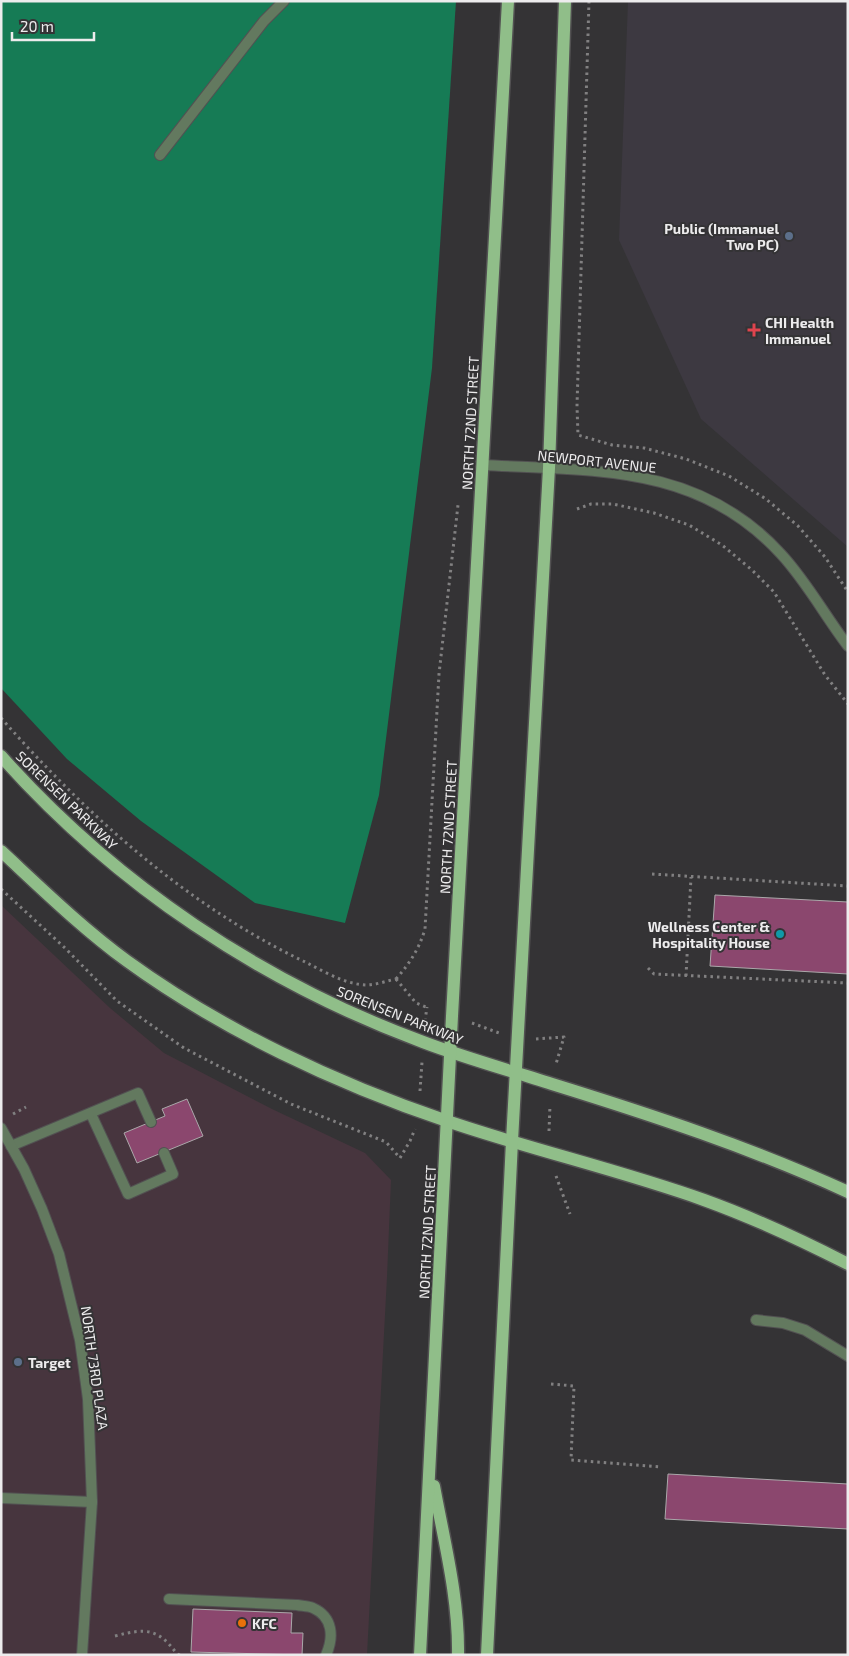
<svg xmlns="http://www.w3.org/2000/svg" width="849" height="1656" viewBox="0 0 849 1656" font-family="'Exo 2',sans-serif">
<rect width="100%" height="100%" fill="#343335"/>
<!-- commercial -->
<path fill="#47353e" d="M1,905l109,103 54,45 108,56 93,44 26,27 -4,97 -20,378h-366z"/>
<!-- built -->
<path fill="#3d3941" d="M628,1h220v546l-147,-128 -82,-179z"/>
<!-- forest -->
<path fill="#167b55" d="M1,1h455l-24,367 -53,427 -34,128 -90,-20 -114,-82 -74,-62 -66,-71z"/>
<!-- building -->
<g fill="#8b476e" stroke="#aba8aa">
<path d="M715,895l133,7v72l-138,-8z"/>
<path d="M187,1099l16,37 -66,27 -13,-30 41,-17 -3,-7z"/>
<path d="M668,1474l180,10v45l-183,-10z"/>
<path d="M193,1609l99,4 -1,20h12l-1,22 -111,-3z"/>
</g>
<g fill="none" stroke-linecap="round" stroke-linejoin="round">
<defs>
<g id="lane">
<path d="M160,155l104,-134 20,-20"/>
<path d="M91,1114l37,80 45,-20 -9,-21"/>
<path d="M11,1146l127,-53 13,29"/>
<path d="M756,1320l27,3 22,7 43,26"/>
<path d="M1,1498l91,4"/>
<path d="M169,1599l128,6c5,1 11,1 16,3 20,9 21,29 13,47"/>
</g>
<g id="street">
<path d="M483,465c112,6 216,-1 298,89 26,28 44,62 67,92"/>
<path d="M1,1128l23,41 18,40 17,45 21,86 8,59 4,103 -10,153"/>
</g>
<g id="primary">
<path d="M1,756c115,129 260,226 422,286 42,16 86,28 129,42 100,31 200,64 296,108"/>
<path d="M1,851c41,38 81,77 126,110 95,69 210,123 320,160 85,29 173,49 257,79 50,18 97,40 144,64"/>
<path d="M434,1486c10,55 25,112 24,169"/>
<path d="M420,1655l32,-639 56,-1015"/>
<path d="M487,1655l25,-514 37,-673 16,-467"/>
</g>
</defs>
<!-- lane casing -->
<use href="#lane" stroke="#525152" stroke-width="12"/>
<!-- street casing -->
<use href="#street" stroke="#525152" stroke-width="12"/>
<!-- primary casing -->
<use href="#primary" stroke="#525152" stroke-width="15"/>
<!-- path -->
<g stroke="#818081" stroke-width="3" stroke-dasharray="2.5 4" stroke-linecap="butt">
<path d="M589,1l-12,405 1,29 34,10 32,3 42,11 43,17 37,23 32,27 27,31 23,35"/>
<path d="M577,509l14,-5h22l41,9 35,12 33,20 30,25 22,22 51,83 23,29"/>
<path d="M1,718c86,97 184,186 302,243 19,9 40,23 63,24 10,0 20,-4 30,-6"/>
<path d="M652,874l196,12"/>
<path d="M1,889l64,59 52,53 67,47 107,56 95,38 14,16 10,-17 5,-12"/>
<path d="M648,968l6,6 194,9"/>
<path d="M686,976l5,-99"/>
<path d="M396,979c14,-16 23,-30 29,-50l14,-255 19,-169"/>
<path d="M396,979l20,24 12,5"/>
<path d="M425,1021l2,-14"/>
<path d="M472,1023l27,10"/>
<path d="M536,1039l28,-2 -8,27"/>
<path d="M420,1091l2,-29"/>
<path d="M13,1114l13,-7"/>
<path d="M549,1131l1,-26"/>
<path d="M556,1176l14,38"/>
<path d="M551,1384l23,2 -3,74 91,7"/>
<path d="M115,1636c31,-8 43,-8 62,18l3,1"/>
</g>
<!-- lane -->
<use href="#lane" stroke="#63795f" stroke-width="10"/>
<!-- street -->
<use href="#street" stroke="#63795f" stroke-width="10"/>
<!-- primary -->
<use href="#primary" stroke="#90be89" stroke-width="12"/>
</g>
<!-- markers -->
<g fill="#5c6f8a" stroke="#343335" stroke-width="2">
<circle cx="789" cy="236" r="5"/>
<circle cx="18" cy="1362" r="5"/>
</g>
<path fill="#e0444e" stroke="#343335" stroke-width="2" d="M751.5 322.5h5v5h5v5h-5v5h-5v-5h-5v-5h5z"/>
<circle fill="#0f9aa8" stroke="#343335" stroke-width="2" cx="780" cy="934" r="5"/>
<circle fill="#e8710a" stroke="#343335" stroke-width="2" cx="242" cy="1623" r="5"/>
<g text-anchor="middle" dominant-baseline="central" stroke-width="4" stroke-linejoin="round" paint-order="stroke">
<!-- poi labels -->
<g font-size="14" font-weight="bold" fill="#edeced" stroke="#343335" text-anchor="start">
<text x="779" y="228" text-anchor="end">Public (Immanuel<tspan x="779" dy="16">Two PC)</tspan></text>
<text x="765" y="322">CHI Health<tspan x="765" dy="16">Immanuel</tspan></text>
<text x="770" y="926" text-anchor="end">Wellness Center &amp;<tspan x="770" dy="16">Hospitality House</tspan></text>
<text x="28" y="1362">Target</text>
<text x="252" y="1623">KFC</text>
</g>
<!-- street labels -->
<g font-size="14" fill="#edeced" stroke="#343335">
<text transform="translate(470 423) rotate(-87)">NORTH 72ND STREET</text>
<text transform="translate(597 461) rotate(6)">NEWPORT AVENUE</text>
<text transform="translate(67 800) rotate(44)">SORENSEN PARKWAY</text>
<text transform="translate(448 827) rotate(-87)">NORTH 72ND STREET</text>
<text transform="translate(400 1015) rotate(22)">SORENSEN PARKWAY</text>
<text transform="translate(427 1232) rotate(-87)">NORTH 72ND STREET</text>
<text transform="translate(95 1368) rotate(82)">NORTH 73RD PLAZA</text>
</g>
</g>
<!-- border -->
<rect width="849" height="1656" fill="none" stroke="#edeced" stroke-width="5"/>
<!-- scale -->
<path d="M12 32v8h82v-8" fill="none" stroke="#edeced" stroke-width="2.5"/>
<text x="20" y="32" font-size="15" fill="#edeced" stroke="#343335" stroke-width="4" paint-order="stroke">20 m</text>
</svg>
